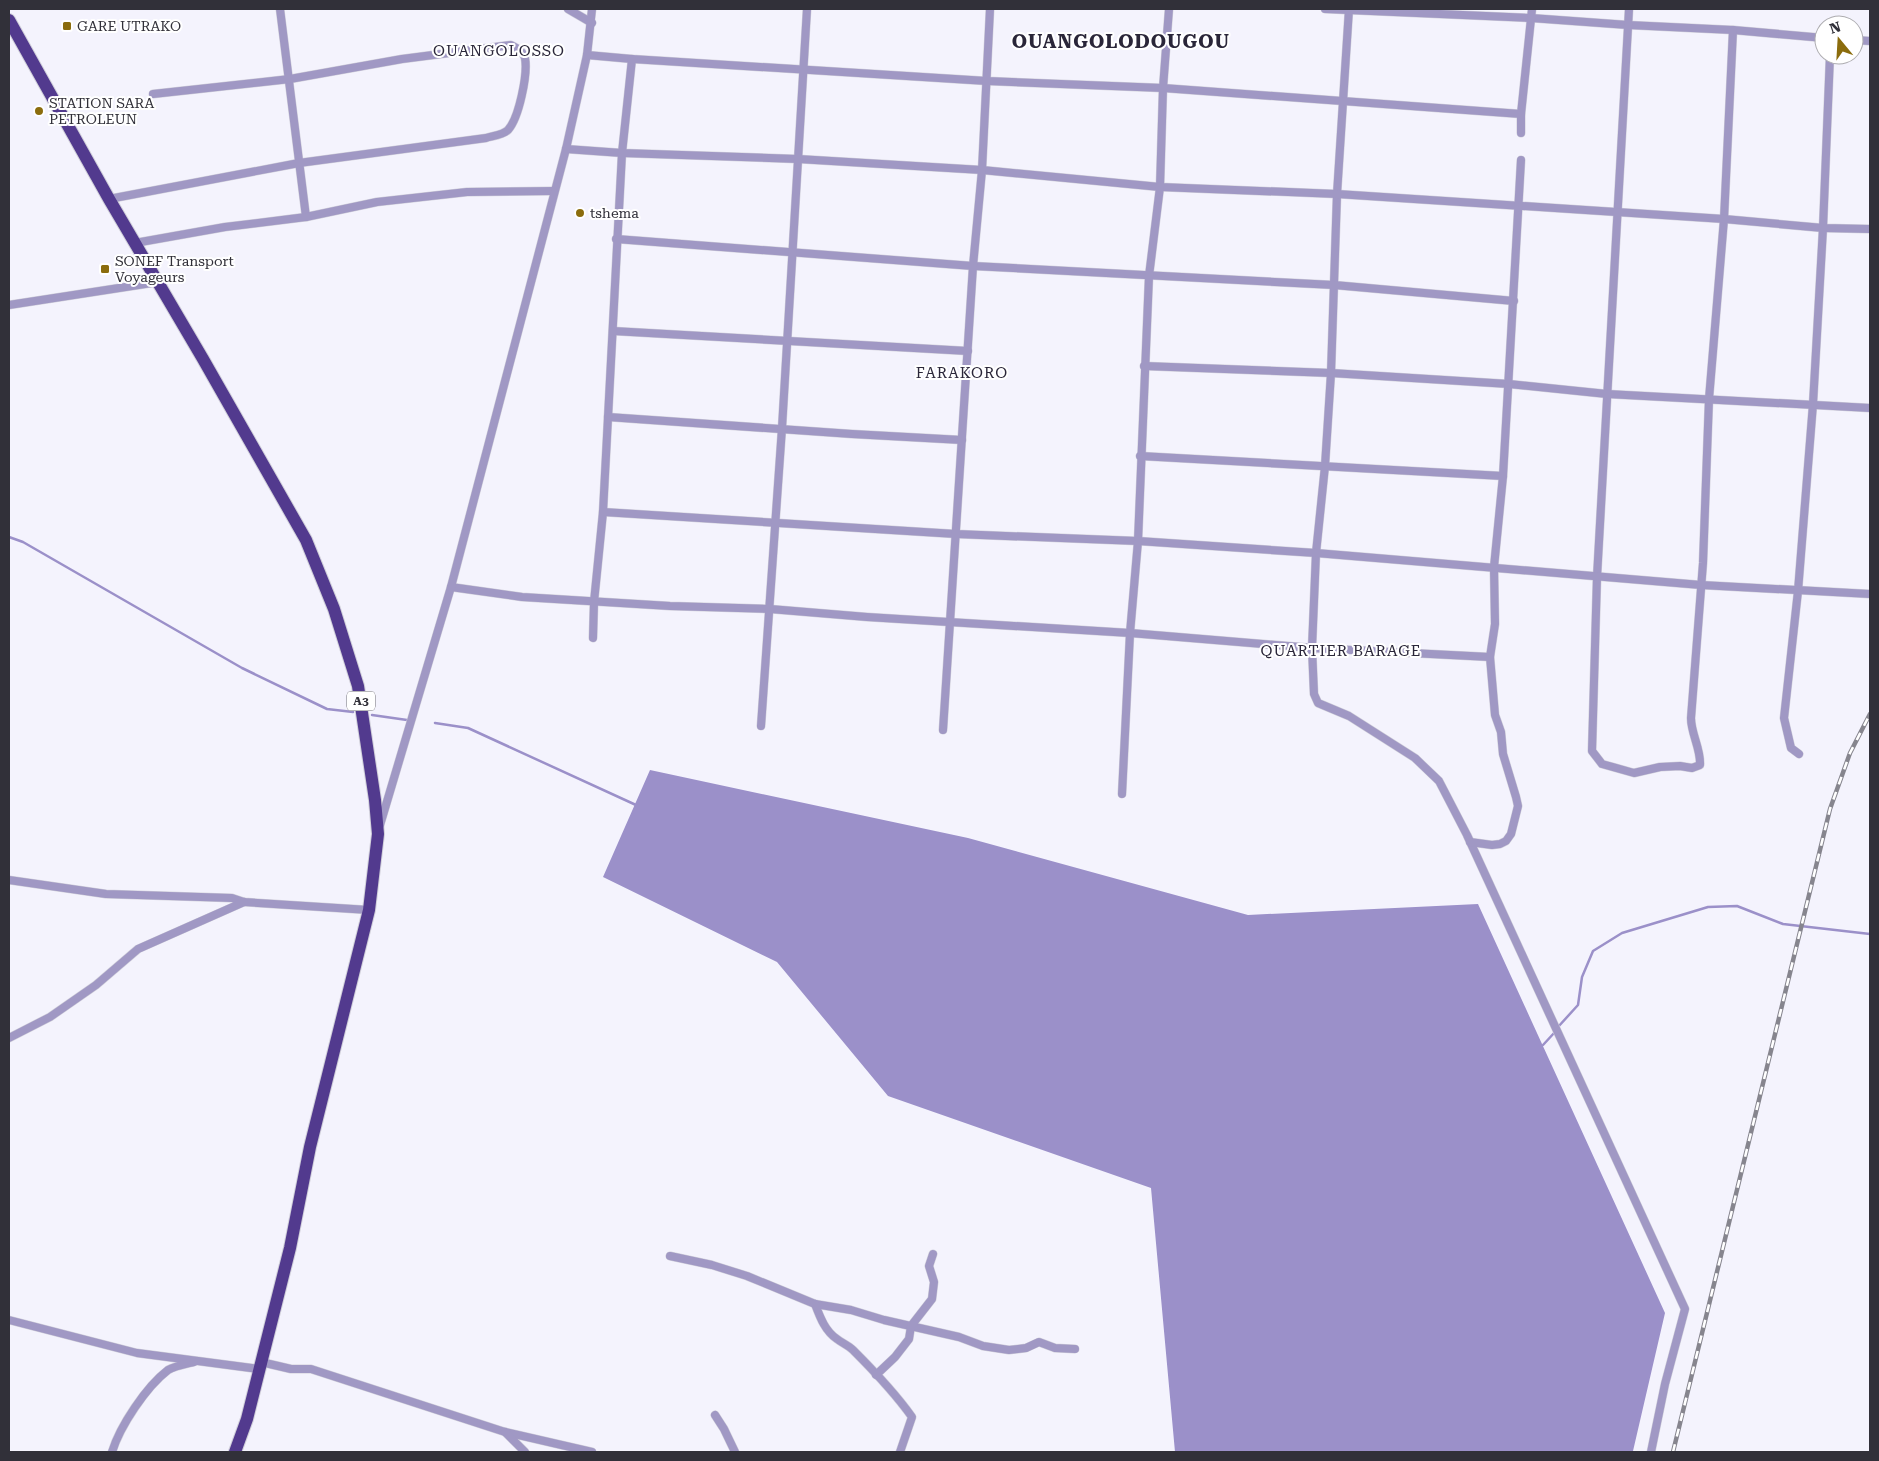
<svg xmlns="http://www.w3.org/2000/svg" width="1879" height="1461" viewBox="0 0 1879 1461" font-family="'Roboto Serif',serif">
<rect width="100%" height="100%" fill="#f4f3fd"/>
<!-- water -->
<path fill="#9b90c9" d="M650,770l318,68 280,77 230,-11 187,409 -32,138 -2,1h-456l-24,-264 -263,-92 -111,-134 -174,-85z"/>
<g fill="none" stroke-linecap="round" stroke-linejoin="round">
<!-- stream -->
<g stroke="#9b90c9" stroke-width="2.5">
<path d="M9,537l14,5 219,126 85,41 26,3"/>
<path d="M372,715l35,5"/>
<path d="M435,723l33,5 168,77"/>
<path d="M1558,1027l20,-22 4,-28 11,-26 29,-18 86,-26 29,-1 46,18 87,10"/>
<path d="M1543,1045l12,-13"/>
</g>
<defs>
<g id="minor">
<path d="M280,9l26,208"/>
<path d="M568,9l24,14"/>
<path d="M1325,9l206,9 97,7 105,5 91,8"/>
<path d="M1349,9l-12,185 -6,179 -6,93 -9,87 -4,95 2,46 4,9 31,13 66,42 24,23 28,54 218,474 -20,75 -14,68"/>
<path d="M1629,9l-32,568 -5,174 10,13 32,9 26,-6 20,-1 12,2 8,-3c1,-16 -9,-31 -9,-47l12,-155 6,-164 15,-180 9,-189"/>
<path d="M1854,40l16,1"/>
<path d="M587,55l45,4 355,22 176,7 358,26"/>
<path d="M1521,133v-19l11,-105"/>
<path d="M566,149l56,4 176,6 184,11 178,17 177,7 387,25 99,9 47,1"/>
<path d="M109,199l190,-36 187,-25c6,-2 17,-3 22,-8 11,-12 20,-56 17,-72 -2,-7 -8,-10 -14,-13l-109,14 -112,20 -137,15"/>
<path d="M616,239l357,27 361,19 180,16"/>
<path d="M135,243l90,-16 81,-10 71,-15 90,-10 87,-1"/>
<path d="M9,305l149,-23"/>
<path d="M613,331l355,20"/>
<path d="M1144,366l187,7 178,11 98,10 263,14"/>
<path d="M608,417l244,17 110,6"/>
<path d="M1140,456l363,20"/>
<path d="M603,512l353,22 182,7 178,12 385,32 169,9"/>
<path d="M451,587l71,10 148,9 100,3 97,8 263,16 182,15 178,9"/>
<path d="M593,638l1,-36 9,-90 19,-359 10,-94"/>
<path d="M761,726l21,-298 25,-419"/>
<path d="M943,730l30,-464 9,-96 8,-161"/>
<path d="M1799,754l-8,-6 -7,-30 14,-127 15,-187 10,-176 7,-173"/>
<path d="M1122,794l8,-161 8,-92 11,-265 11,-89 3,-99 6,-79"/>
<path d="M380,825l71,-238 115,-438 21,-94 5,-46"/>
<path d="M1470,842l22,3 8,-1 6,-3 5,-7 7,-28 -2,-9 -13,-43 -2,-22 -6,-17 -5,-58 5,-33 -1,-57 9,-91 18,-316"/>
<path d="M9,880l97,14 126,4 12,4 125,8"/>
<path d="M9,1038l41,-21 46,-32 42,-36 106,-47"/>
<path d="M670,1256l42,9 35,11 68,28 36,6 33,10 75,17 24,9 26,4 17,-2 13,-6 16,6 20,1"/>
<path d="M815,1304c5,13 10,27 22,35 5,4 11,6 16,11 21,21 42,43 59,67l-12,35"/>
<path d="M9,1320l128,33 122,16"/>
<path d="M261,1362l30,7h20l194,63 87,20"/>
<path d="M876,1375l19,-18 14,-18 2,-13 21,-27 2,-17 -5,-16 4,-12"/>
<path d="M715,1415l9,14 11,23"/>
<path d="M505,1432l20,20"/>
<path d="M112,1452c8,-26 34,-65 56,-82 7,-4 18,-6 26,-8"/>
</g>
<path id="trunk" d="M9,20l100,179 94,160 103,181 28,69 24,77 17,114 3,34 -9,76 -59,237 -20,101 -43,171 -12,33"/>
</defs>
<!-- minor casing -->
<use href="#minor" stroke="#d1d0da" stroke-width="9"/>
<!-- trunk casing -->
<use href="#trunk" stroke="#d1d0da" stroke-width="14"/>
<!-- minor -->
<use href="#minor" stroke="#a098c4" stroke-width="8"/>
<!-- trunk -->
<use href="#trunk" stroke="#523a8e" stroke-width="12"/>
<defs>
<path id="rail" d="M1673,1452l157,-643 20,-56 20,-39"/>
</defs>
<!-- rail casing -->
<use href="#rail" stroke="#86858e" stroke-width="4.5"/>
<!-- rail -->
<use href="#rail" stroke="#fff" stroke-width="2.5" stroke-dasharray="8" stroke-linecap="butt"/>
</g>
<!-- markers -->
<g fill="#8b6c0d" stroke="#fff" stroke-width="2">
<rect x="62" y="21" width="10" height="10" rx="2.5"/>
<circle cx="39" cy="111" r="5"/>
<circle cx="580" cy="213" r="5"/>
<rect x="100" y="264" width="10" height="10" rx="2.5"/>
</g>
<g text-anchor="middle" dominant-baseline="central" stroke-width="4" stroke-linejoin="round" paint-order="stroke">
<!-- shield labels -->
<rect fill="#fff" stroke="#6f6e74" stroke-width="1" x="347" y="691.5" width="28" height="19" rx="4"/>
<g font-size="12" font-weight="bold" fill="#313039">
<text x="361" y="701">A3</text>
</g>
<!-- poi labels -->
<g font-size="14" fill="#313039" stroke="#fff" text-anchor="start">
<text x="77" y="26">GARE UTRAKO</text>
<text x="49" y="103">STATION SARA<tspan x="49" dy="16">PETROLEUN</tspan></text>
<text x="590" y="213">tshema</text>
<text x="115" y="261">SONEF Transport<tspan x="115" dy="16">Voyageurs</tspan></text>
</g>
<!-- neighbourhood labels -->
<g font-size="15" letter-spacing="1" fill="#2a2639" stroke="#fff">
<text x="499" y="51">OUANGOLOSSO</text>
<text x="962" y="373">FARAKORO</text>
<text x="1341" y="651">QUARTIER BARAGE</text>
</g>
<!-- district labels -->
<g font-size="19" font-weight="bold" letter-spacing="1" fill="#2a2639" stroke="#fff">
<text x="1121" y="41">OUANGOLODOUGOU</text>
</g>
</g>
<!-- border -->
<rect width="1879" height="1461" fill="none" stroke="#313039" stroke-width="20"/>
<!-- north arrow -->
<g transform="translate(1839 40) rotate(342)"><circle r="24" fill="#ffffff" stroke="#adacb0"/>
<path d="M0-4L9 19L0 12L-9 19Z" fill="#8b6c0d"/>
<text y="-8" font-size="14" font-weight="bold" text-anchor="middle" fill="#313039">N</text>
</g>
</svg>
